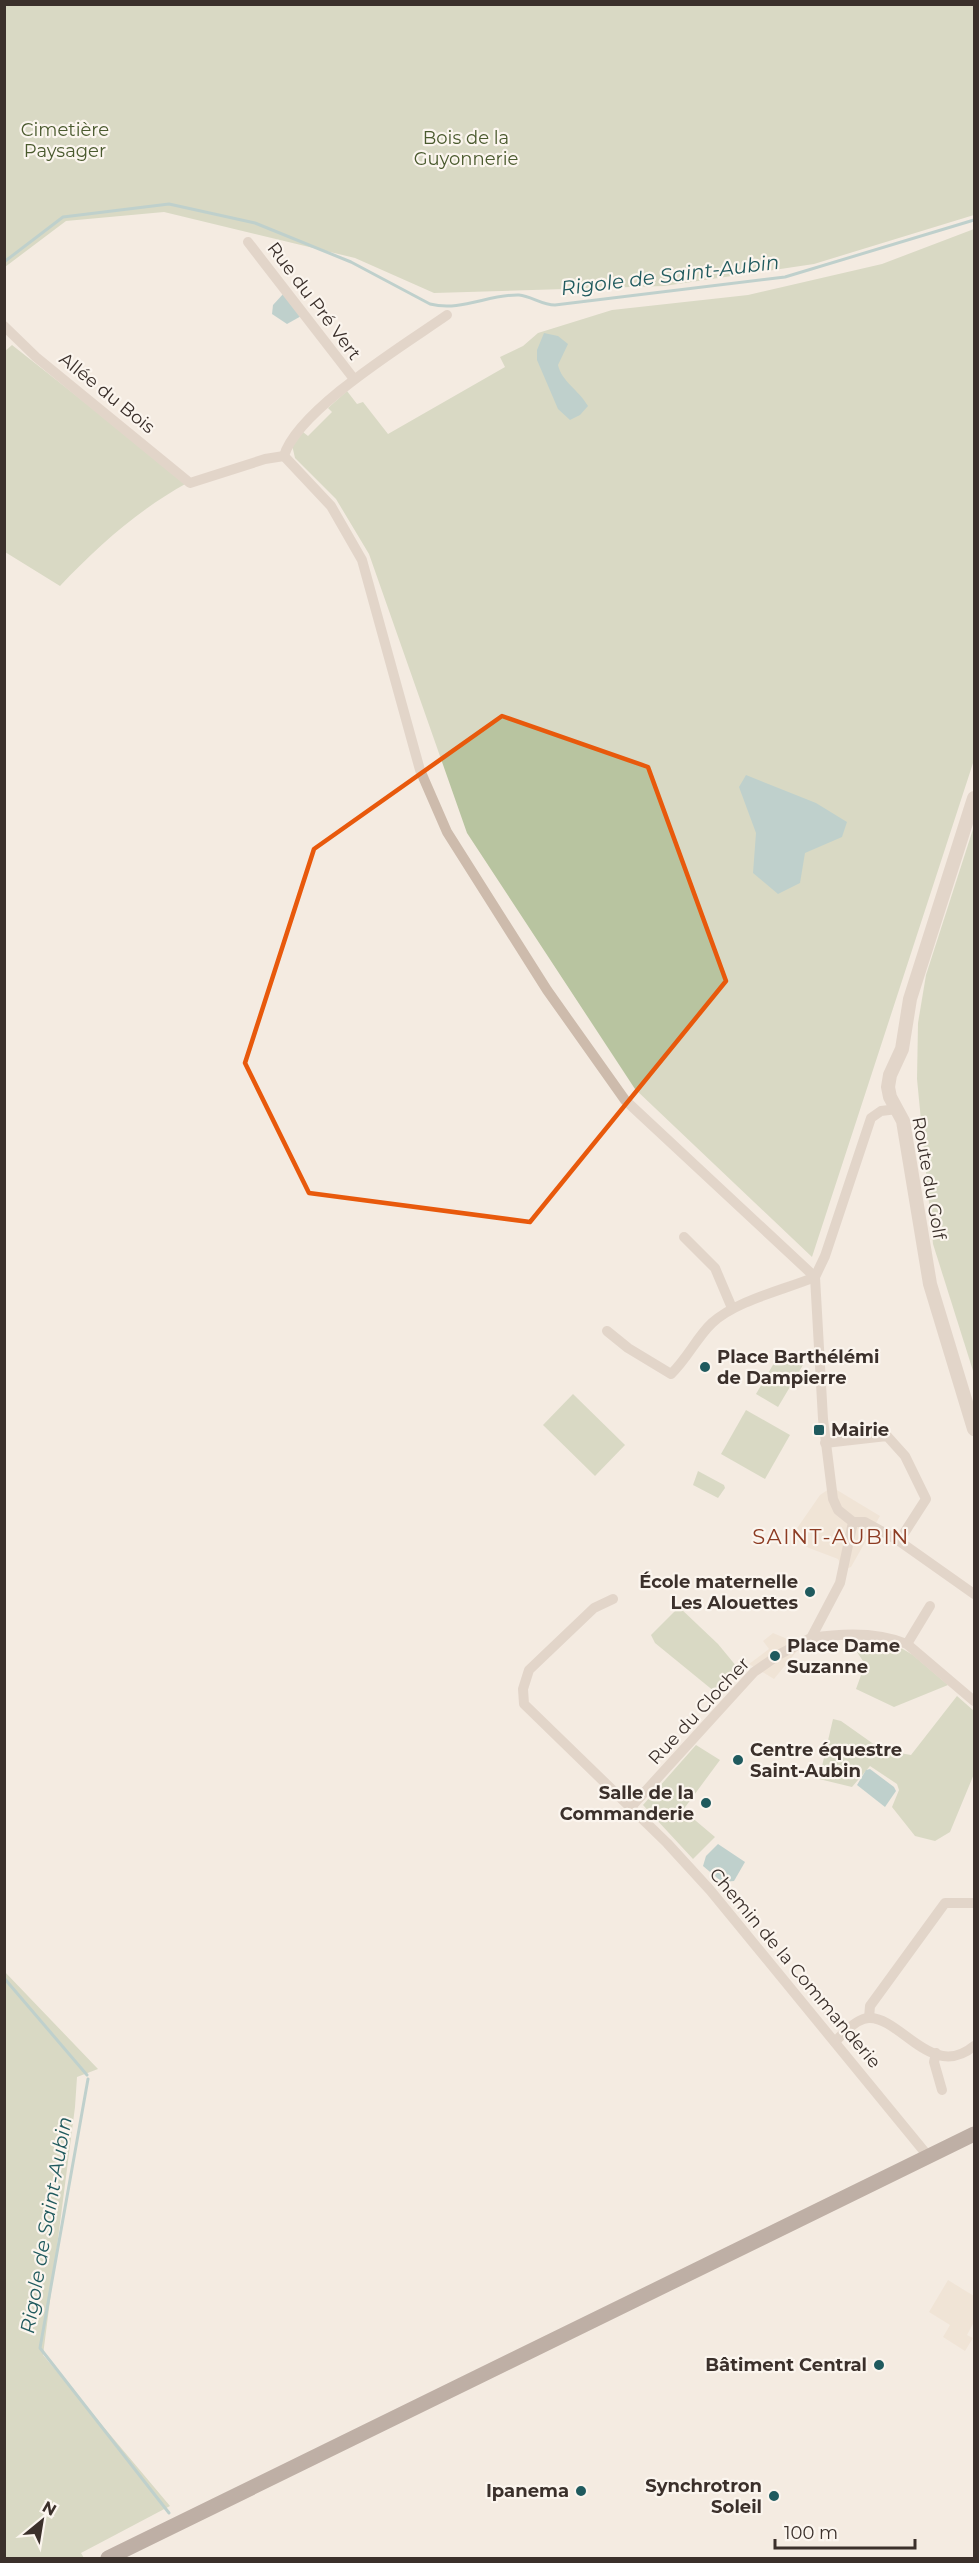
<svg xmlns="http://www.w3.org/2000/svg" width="979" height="2563" viewBox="0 0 979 2563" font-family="Montserrat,sans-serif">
<rect width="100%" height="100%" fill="#f4ebe1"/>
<!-- green -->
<g fill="#b8c4a0">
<path d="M5,4l969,1v210l-160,49 -150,22 -230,7 -79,-35 -191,-46 -98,9 -61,46z"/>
<path d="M974,229v531l-162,497 -177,-168 -168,-256 -98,-279 -33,-55 -41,-41 -3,-13 11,-13 5,4 24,-24 -4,-4 19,-17 10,13 6,-2 25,32 117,-67 -5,-10 23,-11 15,-13 74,-23 136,-15 134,-31z"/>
<path d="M12,345l175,138c-49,27 -89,63 -127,103l-55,-34 -1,-200z"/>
<path d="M974,826v548l-41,-130 -16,-165 1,-56 8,-48z"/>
<path d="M781,1351l22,14 -25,42 -22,-13z"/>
<path d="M573,1394l52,51 -30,31 -52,-51z"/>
<path d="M746,1410l44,25 -25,44 -44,-25z"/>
<path d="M698,1471l26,14 1,3 -7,10 -25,-13z"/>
<path d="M679,1607l39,37 19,23 -22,25 -60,-49 -4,-8z"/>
<path d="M851,1643l50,5 12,7 35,30 -54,22 -38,-18 9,-25z"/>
<path d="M957,1696l17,15v63l-24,58 -15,9 -20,-5 -23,-29 7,-17 -2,-6 -27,-18 -18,21 -33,-8 14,-60 8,2 41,29 29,5z"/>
<path d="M696,1745l24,15 -37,50 32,27 -22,22 -50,-54z"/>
<path d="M4,1971l94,98 -21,8 -2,30 -32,248 127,151 -89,47 3,5h-79z"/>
</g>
<!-- plaza -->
<g fill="#ecdcc8">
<path d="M832,1487l48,29 -29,51 -8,3 -5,-11 -29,-11 -18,-11 29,-42z"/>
<path d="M773,1633l29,12 -28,34 -25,-15 20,-15 -6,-8z"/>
<path d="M948,2280l26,16v26l-7,13 6,3 -8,13 -22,-14 7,-12 -21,-13z"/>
</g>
<!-- water -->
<g fill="#7fb0b2">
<path d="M284,293l19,22 -16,9 -15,-10 1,-9z"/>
<path d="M544,333l14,3 10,8 -10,21c4,17 20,24 30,41l-8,9 -10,5 -12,-11 -21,-49v-10z"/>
<path d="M746,775l70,28 31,19 -5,15 -37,16 -5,30 -22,11 -25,-21 3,-40 -17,-46z"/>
<path d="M870,1769l24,18 2,4 -11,16 -28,-22 9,-15z"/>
<path d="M718,1844l27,18 -11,19 -12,1 -19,-16 3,-10z"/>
</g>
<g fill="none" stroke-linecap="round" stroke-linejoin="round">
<!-- stream -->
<g stroke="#7fb0b2" stroke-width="3">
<path d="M4,262l59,-45 106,-13 86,19 96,39 79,42c31,8 59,-10 89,-9 12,1 23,10 36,10l230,-28 189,-57"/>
<path d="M4,1978l83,97"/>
<path d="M88,2079l-48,269 129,165"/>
</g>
<!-- minor -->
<g stroke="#cdbbac" stroke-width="10">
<path d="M248,242l106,137"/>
<path d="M4,326l32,31 154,126 75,-24 19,-3"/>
<path d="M284,456l47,50 31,54 58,210 27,62 100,158 78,110 190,177"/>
<path d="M284,456c13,-46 123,-113 163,-141"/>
<path d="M684,1237l31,31 17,40"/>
<path d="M607,1331l21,17 43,26c16,-15 26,-37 41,-51 25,-23 72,-33 103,-46"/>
<path d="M825,1443l62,-7 18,20 21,43 -27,42"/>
<path d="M853,1522h12l34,19 75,53"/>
<path d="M613,1599l-19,9 -65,62 -6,19 1,15 143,139 43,47 218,266"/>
<path d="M811,1638c31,-5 67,-6 96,6l67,57"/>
<path d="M907,1644l23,-38"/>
<path d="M632,1806l122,-134 26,-18 31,-16 29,-55 13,-61 -15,-12 -5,-11 -10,-80 -8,-142 10,-21 46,-138 10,-7 16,-2"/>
<path d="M869,2018l1,-12 75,-103h29"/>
<path d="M835,2042c8,-9 22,-24 34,-24 32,-1 63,63 105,28"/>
<path d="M936,2053l-2,9 8,28"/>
</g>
<!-- tertiary -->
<path stroke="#cdbbac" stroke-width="14" d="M974,798l-64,201 -8,50 -12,26 -2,12 2,10 13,24 27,163 44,145"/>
<!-- primary -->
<path stroke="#7d675c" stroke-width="15" d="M108,2558l866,-424"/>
</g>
<!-- marked area -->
<path d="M0 0H979V2563H0ZM502,716l146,51 78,214 -196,241 -221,-29 -64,-130 69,-214z" fill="#f4ebe1" fill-opacity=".55" fill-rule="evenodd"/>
<path fill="none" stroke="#e8590c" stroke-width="4.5" stroke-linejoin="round" d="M502,716l146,51 78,214 -196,241 -221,-29 -64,-130 69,-214z"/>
<!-- markers -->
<g fill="#1f5a5e" stroke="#fbf5ee" stroke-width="2">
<circle cx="705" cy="1367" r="6"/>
<rect x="813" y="1424" width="12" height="12" rx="3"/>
<circle cx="810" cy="1592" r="6"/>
<circle cx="775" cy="1656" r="6"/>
<circle cx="738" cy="1760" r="6"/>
<circle cx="706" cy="1803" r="6"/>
<circle cx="879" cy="2365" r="6"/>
<circle cx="581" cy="2491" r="6"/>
<circle cx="774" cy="2496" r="6"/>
</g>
<g text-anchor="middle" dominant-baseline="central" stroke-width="4.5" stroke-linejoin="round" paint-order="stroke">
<!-- park labels -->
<g font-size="18" fill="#4a5a2e" stroke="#fbf5ee">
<text x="65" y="130">Cimetière<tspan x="65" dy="21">Paysager</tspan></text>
<text x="466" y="138">Bois de la<tspan x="466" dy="21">Guyonnerie</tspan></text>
</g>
<!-- street labels -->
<g font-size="18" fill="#3b302b" stroke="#fbf5ee">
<text transform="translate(314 301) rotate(53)">Rue du Pré Vert</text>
<text transform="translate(107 393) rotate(39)">Allée du Bois</text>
<text transform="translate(929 1178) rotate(80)">Route du Golf</text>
<text transform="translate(699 1711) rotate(-47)">Rue du Clocher</text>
<text transform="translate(795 1968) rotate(50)">Chemin de la Commanderie</text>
</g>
<!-- poi labels -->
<g font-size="18" font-weight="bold" fill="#3b302b" stroke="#fbf5ee" text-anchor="end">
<text x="717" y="1357" text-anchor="start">Place Barthélémi<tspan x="717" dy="21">de Dampierre</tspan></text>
<text x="831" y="1430" text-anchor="start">Mairie</text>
<text x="798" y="1582">École maternelle<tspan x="798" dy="21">Les Alouettes</tspan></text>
<text x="787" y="1646" text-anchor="start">Place Dame<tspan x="787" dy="21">Suzanne</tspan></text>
<text x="750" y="1750" text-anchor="start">Centre équestre<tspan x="750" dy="21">Saint-Aubin</tspan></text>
<text x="694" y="1793">Salle de la<tspan x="694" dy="21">Commanderie</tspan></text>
<text x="867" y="2365">Bâtiment Central</text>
<text x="762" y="2486">Synchrotron<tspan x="762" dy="21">Soleil</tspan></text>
<text x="569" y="2491">Ipanema</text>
</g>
<!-- water labels -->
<g font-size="20" font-style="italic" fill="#1f5a5e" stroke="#fbf5ee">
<text transform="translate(670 275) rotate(-7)">Rigole de Saint-Aubin</text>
<text transform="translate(46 2225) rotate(-80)">Rigole de Saint-Aubin</text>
</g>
<!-- quarter labels -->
<g font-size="21" letter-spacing="1.5" fill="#8c3b22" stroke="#fbf5ee">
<text x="831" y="1536">SAINT-AUBIN</text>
</g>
</g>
<!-- border -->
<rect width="979" height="2563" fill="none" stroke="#3b302b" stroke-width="12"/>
<!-- north arrow -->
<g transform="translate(42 2521) rotate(30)" stroke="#fbf5ee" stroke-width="4.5" paint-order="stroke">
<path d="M0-4.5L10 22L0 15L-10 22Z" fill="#3b302b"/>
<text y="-9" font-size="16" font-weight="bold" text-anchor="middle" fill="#3b302b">N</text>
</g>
<!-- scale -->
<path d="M775 2539v9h140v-9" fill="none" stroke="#3b302b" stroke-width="3"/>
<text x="784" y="2539" font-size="18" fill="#3b302b" stroke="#fbf5ee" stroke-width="4.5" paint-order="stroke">100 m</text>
</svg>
